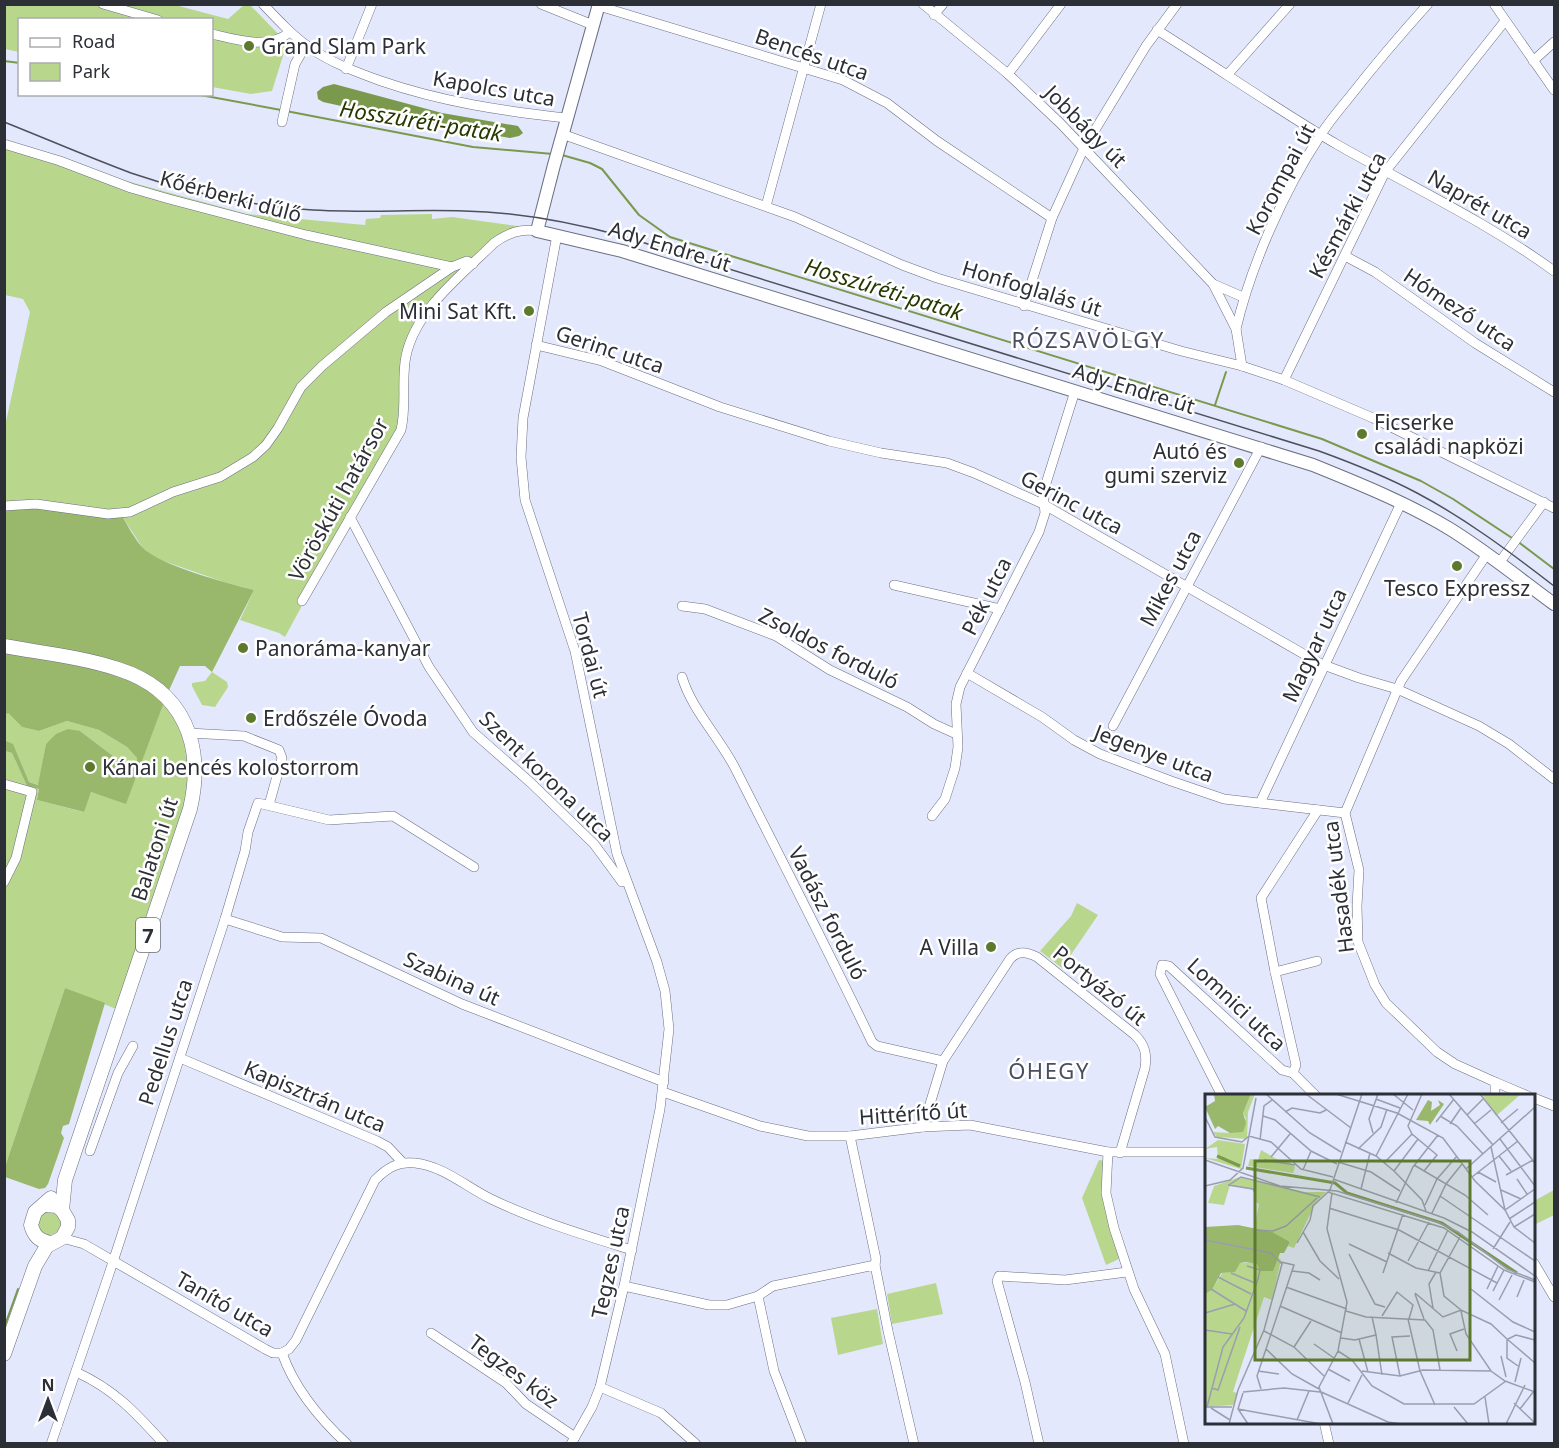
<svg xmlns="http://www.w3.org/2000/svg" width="1559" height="1448" viewBox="0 0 1559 1448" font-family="'Noto Sans',sans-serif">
<rect width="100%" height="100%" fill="#e3e8fd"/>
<!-- green -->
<g fill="#b8d78d">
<path d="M4,5h171l53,14 16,-14h6l37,38 -15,48 -21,3 -39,-7v-67h-192l-1,32 -14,-3z"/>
<path d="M5,144l74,24 168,46 118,11 1,-6 14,-1 1,-3 51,-1v5l20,-2 66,9v5l-16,6 -63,61 -27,39 -8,80 -119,220 -6,-4 -39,-13 14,-30 -30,-8 -69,-24 -13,-11 -20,-31 -117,-9v-81l25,-114 -7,-13 -18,-4z"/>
<path d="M212,672l15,10 1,5 -13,20 -13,-2 -10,-19v-3l13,-2z"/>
<path d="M166,697l10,12 20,77 -75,225 -56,-23 -60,179v-416l7,2 15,33 12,3 -2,11 46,12 8,-20 35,11z"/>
<path d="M8,713l14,14 17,4 28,-10 32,9 28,17 10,11v5l-16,-1 -41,-31 -34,13 -7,41 -10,-3 -16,-37 -8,-5 -1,-25z"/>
<path d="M1077,903l21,12 -36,53 -22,-17 31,-35z"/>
<path d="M1099,1160l6,1 16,97 -15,7 -24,-67z"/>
<path d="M1554,1190v25l-20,10v-24z"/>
<circle cx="49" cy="1223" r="12"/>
<path d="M936,1283l7,31 -51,10 -5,-30z"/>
<path d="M877,1309l6,35 -45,11 -7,-37z"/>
</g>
<!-- forest -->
<g fill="#99b86b">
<path d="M24,505l98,11c6,10 12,22 20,31 18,19 85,36 112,43l-42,82 -7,-6h-25l-14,31 -40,107 -35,-12 -7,20 -47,-12 2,-11 -12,-3 -15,-33 -7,-2 -1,-11 9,4 16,38 9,3 8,-41 10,-10 12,-5 12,2 41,31h16v-4l-10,-11 -28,-17 -32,-9 -28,10 -17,-4 -14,-14 -3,2v-208z"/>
<path d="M65,988l40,15 -36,121 -6,2 -2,7 3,5 -16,46 -3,4 -6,1 -34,-12v-10z"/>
</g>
<!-- water -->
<path fill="#7a994d" d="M334,84l108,29 76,13 5,7 -4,3 -9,2 -119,-21 -68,-15 -5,-3 -1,-7 6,-5z"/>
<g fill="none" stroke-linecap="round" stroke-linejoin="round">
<!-- stream -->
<g stroke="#7a994d" stroke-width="2">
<path d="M4,61l16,2"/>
<path d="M195,94l86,16"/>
<path d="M286,111l187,36 80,7"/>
<path d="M562,155l28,8 12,6 37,46 31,22 652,202 99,42 32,18 59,39"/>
<path d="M1215,405l11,-33"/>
<path d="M1517,541l37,28"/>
<path d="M4,1328l14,-39"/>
</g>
<defs>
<g id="street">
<path d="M103,4l55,16"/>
<path d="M263,4c15,16 30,32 47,44 22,15 46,24 71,33 61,21 122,30 185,37"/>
<path d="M541,4l52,21"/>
<path d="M923,4l85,70 52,49 153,161 23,45 6,37"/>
<path d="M1494,4l60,86"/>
<path d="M599,6l244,74 44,23 50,38 115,77"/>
<path d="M934,15l9,-11"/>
<path d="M1157,30c61,38 119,79 181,115 72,41 149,77 216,126"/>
<path d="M212,34c25,6 56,16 78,-2"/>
<path d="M1533,61l21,-19"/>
<path d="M346,69l26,-65"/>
<path d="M1008,74l53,-70"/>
<path d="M1228,74l62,-70"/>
<path d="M282,122l13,-58 11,-19"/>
<path d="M562,134l233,83 107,48 35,13 244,73 61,15 42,14 89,38 181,90"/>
<path d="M4,144l56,17 71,27 38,11 137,36 146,32 15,-6 6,3"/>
<path d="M766,206l55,-202"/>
<path d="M557,235l-34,183 -2,39 4,43 50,151 42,203 40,108 8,29 4,38 -9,80 -36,177 -24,101 -8,20 -21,37"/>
<path d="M1345,256l30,16 100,71 79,49"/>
<path d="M1213,284l30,13"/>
<path d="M1024,306l28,-88 32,-70 62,-102 31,-42"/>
<path d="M1236,329c15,-64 48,-138 84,-193 8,-13 18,-25 28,-37 25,-32 52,-64 80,-95"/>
<path d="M536,345l66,16 118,46 109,34 52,12 66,10 27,10 69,31 278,160 38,14 38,11 82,37 30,18 45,35"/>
<path d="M1284,380l101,-208 120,-151"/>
<path d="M4,506l32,-2 72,10 22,-2 43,-20 47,-15 33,-20 13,-12 12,-17 23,-41 21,-21 64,-54 66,-45"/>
<path d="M350,517l79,150 44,65 58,51 63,61 28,38"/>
<path d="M1487,554l-86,127 -56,132 14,57 -2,36 1,36 17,43 11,18 51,49 18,12 40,18"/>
<path d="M1499,563l45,-61"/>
<path d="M894,585l106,24"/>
<path d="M302,601l99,-171c6,-25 0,-50 5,-74 10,-47 56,-81 88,-113 14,-10 27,-15 43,-12"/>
<path d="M682,606l23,3 71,27 54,34 77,37 27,17 22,10"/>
<path d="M967,673l75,44 32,23 26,14 71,27 53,18 121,14"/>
<path d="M682,677c10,33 37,60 53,91 46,91 93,182 137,274l5,4 66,15"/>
<path d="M1113,726l148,-279"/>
<path d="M189,733l55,3 35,14 3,8 -13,47"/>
<path d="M4,784l28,8 -16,66 -12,24"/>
<path d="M1260,803l141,-300"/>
<path d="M932,816l13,-17 10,-31 3,-21 -2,-43 4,-17 79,-155 6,-19 -2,-20 32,-102"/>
<path d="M225,919l57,18 39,1 141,66 202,78"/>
<path d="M1275,972l42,-11"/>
<path d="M180,1058l197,83 11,6 15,16"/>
<path d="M1293,1073l3,-8 -21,-93 -14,-74 57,-88"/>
<path d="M1293,1073l23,23"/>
<path d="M663,1092l97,34 48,10h42l73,-9 47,-2 138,27h98"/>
<path d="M1222,1096l-62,-122 2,-9 7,1 113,104 11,3"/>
<path d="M1495,1096v-14l33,14"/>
<path d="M1534,1098l20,8"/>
<path d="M923,1127l20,-66 67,-102c8,-9 17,-7 27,-2l98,78c10,10 12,19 10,33l-25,85"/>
<path d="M850,1136l26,123 -1,6"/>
<path d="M90,1151l28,-78 15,-27"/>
<path d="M1108,1152l-2,41 8,35 20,61 31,65 19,90"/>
<path d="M62,1238l22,6 181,105 8,4h9"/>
<path d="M1534,1263l20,34"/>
<path d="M624,1286l85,19h18l31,-9 15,-10 102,-21 13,66 26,113"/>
<path d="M758,1296l16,75 28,73"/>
<path d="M431,1333l75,50 20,21 49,33"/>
<path d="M282,1353l7,-4 7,-9 79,-160c12,-12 23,-19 40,-17 28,3 50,23 74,35 45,22 95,37 143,52"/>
<path d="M282,1353c12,34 38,66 65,91"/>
<path d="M76,1372c38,17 60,41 88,72"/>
<path d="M600,1387l61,26 35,31"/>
<path d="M1324,1422l5,22"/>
<path d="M51,1444l58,-170 116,-355 20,-68 3,-19 10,-29 71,17 64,-4 81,51"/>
<path d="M1039,1444l-14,-62 -28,-101 2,-5 66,4 62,-8"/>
</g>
<path id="secondary" d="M599,4l-45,161 -17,66 85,20 691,214c47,19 94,38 137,64 37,23 70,50 104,75"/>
<g id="primary">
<path d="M4,646c38,7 78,11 114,23 66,21 87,76 72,140l-125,371 -3,30"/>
<path d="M51,1243c-12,-2 -17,-7 -20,-18l4,-13 16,-14"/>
<path d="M4,1354l31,-88 12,-20 15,-8 6,-11v-7l-6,-10 -5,-4 -12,-1"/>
</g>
</defs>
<!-- street casing -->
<use href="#street" stroke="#6b6f82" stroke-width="10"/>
<!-- secondary casing -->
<use href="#secondary" stroke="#6b6f82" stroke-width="14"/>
<!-- primary casing -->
<use href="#primary" stroke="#6b6f82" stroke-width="15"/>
<!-- street -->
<use href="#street" stroke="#fff" stroke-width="9"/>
<!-- secondary -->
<use href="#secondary" stroke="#fff" stroke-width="12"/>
<!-- primary -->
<use href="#primary" stroke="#fff" stroke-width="14"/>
<!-- tram -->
<path stroke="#4e515b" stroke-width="1.5" d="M4,122c43,17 84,35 127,51 55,19 112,31 169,36 55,5 110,0 164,2 54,1 106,11 158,25l697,215c33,12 66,25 98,42 49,26 93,59 137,93"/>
</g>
<!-- markers -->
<g fill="#5c792d" stroke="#fff" stroke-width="2">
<circle cx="249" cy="46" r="6"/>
<circle cx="529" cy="311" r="6"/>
<circle cx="1362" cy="434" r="6"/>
<circle cx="1239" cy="463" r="6"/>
<circle cx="1457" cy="566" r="6"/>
<circle cx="243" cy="648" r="6"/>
<circle cx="251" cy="718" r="6"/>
<circle cx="90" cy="767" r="6"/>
<circle cx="991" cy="947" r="6"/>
</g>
<g text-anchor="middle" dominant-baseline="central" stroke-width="5" stroke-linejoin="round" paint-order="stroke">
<!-- shield labels -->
<rect fill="#fff" stroke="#6c6d73" stroke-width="1.5" x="136" y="918" width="24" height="34" rx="4.5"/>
<g font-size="20" font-weight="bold" fill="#2d2f37">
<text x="148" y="935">7</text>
</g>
<!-- poi labels -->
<g font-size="21" fill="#2d2f37" stroke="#fff" text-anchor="start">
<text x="261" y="46">Grand Slam Park</text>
<text x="517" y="311" text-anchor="end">Mini Sat Kft.</text>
<text x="1374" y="422">Ficserke<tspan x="1374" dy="24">családi napközi</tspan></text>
<text x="1227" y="451" text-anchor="end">Autó és<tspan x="1227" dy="24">gumi szerviz</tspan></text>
<text x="1457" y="588" text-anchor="middle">Tesco Expressz</text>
<text x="255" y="648">Panoráma-kanyar</text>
<text x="263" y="718">Erdőszéle Óvoda</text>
<text x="102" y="767">Kánai bencés kolostorrom</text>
<text x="979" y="947" text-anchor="end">A Villa</text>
</g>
<!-- street labels -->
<g font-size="21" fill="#2d2f37" stroke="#fff">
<text transform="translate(812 54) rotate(19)">Bencés utca</text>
<text transform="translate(494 88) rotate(10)">Kapolcs utca</text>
<text transform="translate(1086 126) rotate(45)">Jobbágy út</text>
<text transform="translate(1280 179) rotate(-62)">Korompai út</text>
<text transform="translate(231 196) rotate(15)">Kőérberki dűlő</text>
<text transform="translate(1480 204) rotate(30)">Naprét utca</text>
<text transform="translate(1347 215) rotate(-62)">Késmárki utca</text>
<text transform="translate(670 246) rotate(17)">Ady Endre út</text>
<text transform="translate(1032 288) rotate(17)">Honfoglalás út</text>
<text transform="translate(1460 309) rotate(34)">Hómező utca</text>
<text transform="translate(610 349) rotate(18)">Gerinc utca</text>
<text transform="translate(1134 388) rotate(17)">Ady Endre út</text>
<text transform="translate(338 499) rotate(-61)">Vöröskúti határsor</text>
<text transform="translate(1072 502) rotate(28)">Gerinc utca</text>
<text transform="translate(1170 578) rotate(-62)">Mikes utca</text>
<text transform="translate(986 596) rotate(-63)">Pék utca</text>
<text transform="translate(1314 645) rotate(-65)">Magyar utca</text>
<text transform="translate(829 648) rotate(27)">Zsoldos forduló</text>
<text transform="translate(591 655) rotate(75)">Tordai út</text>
<text transform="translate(1154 753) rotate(21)">Jegenye utca</text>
<text transform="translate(547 776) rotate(44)">Szent korona utca</text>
<text transform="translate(154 849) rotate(-72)">Balatoni út</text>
<text transform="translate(1338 887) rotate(-97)">Hasadék utca</text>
<text transform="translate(828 913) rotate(63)">Vadász forduló</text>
<text transform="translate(452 978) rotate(24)">Szabina út</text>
<text transform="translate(1100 985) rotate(39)">Portyázó út</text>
<text transform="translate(1237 1004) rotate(43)">Lomnici utca</text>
<text transform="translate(165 1042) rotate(-72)">Pedellus utca</text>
<text transform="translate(315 1096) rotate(23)">Kapisztrán utca</text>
<text transform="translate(913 1113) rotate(-4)">Hittérítő út</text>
<text transform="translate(610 1262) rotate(-78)">Tegzes utca</text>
<text transform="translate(225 1304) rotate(30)">Tanító utca</text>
<text transform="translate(514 1371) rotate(37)">Tegzes köz</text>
</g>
<!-- water labels -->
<g font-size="22" font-style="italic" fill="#263900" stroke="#fff">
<text transform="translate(421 120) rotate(9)">Hosszúréti-patak</text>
<text transform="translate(884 288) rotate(17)">Hosszúréti-patak</text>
</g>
<!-- neighbourhood labels -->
<g font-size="22" letter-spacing="1.5" fill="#4a4e60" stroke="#fff">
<text x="1088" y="339">RÓZSAVÖLGY</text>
<text x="1049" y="1070">ÓHEGY</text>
</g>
</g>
<!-- overview -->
<g transform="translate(1205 1094)">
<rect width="330" height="330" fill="#e3e8fd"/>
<path d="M46,0h4l-7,18 -1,27 -30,-2 -4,-5 17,1 16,-14 -3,-6zM277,0h39l-25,22zM13,46l27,4 -4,25 -36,-11 13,1 -1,-12 -12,2zM56,56l19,11h9l6,6 -2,6 -45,-7 2,-7 8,1zM35,83l65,15h21l-10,10 -22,46 -6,-2 2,-4 -36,-13 5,-25 -5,-3v-11l-24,-5 -6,20 -16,-2 6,-17zM73,163l3,3 -9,40 -8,-3 -26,79 -5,16 5,1 -5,12 -28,2v-113l7,-4 10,-17 9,-1 9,-9 15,-1 1,-3 17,4z" fill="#b8d78d"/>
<path d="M9,0h37l-8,19 3,10 -3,9 -13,1 -12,-7 -3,3 -10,-22 10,-6zM223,6l4,2 -1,9 9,-6 -2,-5 6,4 -14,21 -2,-4 -12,-1zM33,131l34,7 18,10 -6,11h-4l-7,18h-13l-3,-7 -11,-2 -6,1 -5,9 -14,1 -9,17 -7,4v-67z" fill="#99b86b"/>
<path fill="none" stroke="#7a994d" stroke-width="3" d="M12,62l23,10M41,74l89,15 12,10 95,30 75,50"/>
<path fill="none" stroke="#9a9eae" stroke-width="1.5" d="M61,0l44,39 31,19M101,0l45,34M131,0l61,19 46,25 32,43 30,29 9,17 21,16M188,0l20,16M217,0l-14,32 4,8 25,21 -13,16M244,0l44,51M275,0l55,69M171,5l24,9M80,18l7,-4 28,5 6,-3M262,21l16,-16M58,22l12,4 36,31 26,13M235,22l17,10 26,28M0,23l10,20 27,5M231,28l18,-23M296,29l17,-14M245,30l11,-16M269,30l17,-14M168,39l-4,-14 9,-25M295,45l35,47M55,46l4,-34 8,-6M37,48l7,-6 22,6 30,27 32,8M140,48l31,14 18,15 28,29 4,11M286,53l14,63 30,-21M153,55l23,-22 6,-18M171,62l32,-62M294,62l12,15M66,63l19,-23M0,66l75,26 57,5 100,31 21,10 49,37 28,11M59,66l31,5M133,68l33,10 29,19M179,69l28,-29M209,71l51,30 23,20M261,75l69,-62M98,76l8,-19M189,77l24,-32M273,78l18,10M301,81l27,-15M267,83l46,-36M128,85l111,39 28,14 63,44M312,85l10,15M23,91l25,4 3,5M24,91l12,-8 79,20M0,92l25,-6 13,-12 13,-70M156,95l9,-36M296,96l20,9M124,99l33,-99M127,99l-5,36 20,73 -9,49 -19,36 14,37M235,102l95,65M191,109l17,-36 25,-32M220,111l12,-26 20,-23M124,114l70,22 98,53M227,119l14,-29 16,-20M304,125l26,-17M309,133l21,-13M50,136l18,1 13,-5 31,-28M98,138l17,29 19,18M255,143l-20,36 4,23 17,14M0,146l66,13 11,11 -18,66 -26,60 -9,34M92,149l13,-23 3,-14 15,-14 116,36 60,42 31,12M144,150l38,18M288,155l17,-27M183,159l28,15 24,5M144,160l26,50 10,3M203,167l21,-39M87,177l17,2 11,7M223,177l20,-41M26,179l24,10M178,179l20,-59M13,183l33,17M81,193l61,22M6,195l35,22M266,195l42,33 22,10M282,195l11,-23M288,197l11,-21M210,199l28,24 18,-7 30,14 16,15v19l11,8M210,200l9,25M312,203l7,-17M294,206l13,-25M75,212l62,27M228,214l-4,-24 7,-12M141,217l20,6 59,3 8,10 7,40M256,217l5,23 25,37 14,10 30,11M0,219l30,-9M177,222l15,-24 16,13 -4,14M167,223l4,18M203,225l12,52 15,34M0,236l27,4M59,237l30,16 30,29M136,244l14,2 21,-5 6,40M154,245l9,33M302,245l28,24M303,245l8,-4 19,5M109,250l20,14M89,253l17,-26M61,255l26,25 27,15M133,257l14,9 20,26 32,18h70l32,-23M252,257l-7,-17 14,-5M296,262l5,21M123,275l22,12M53,277l21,3M157,277l38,5 23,-6 68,1M195,282l-8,-39 18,-1M310,288l6,-24M7,294l6,2 22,-63M56,295l-4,-13 37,-111 -13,-3M114,297l69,31 13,2M38,298l41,-4 36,4M38,299l-5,16 10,15M280,303l4,27M143,309l14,-28M309,309l21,20M1,313h26M2,313l16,-60 21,-29 14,-39 2,-9 -13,-4M249,313l14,17M6,314l19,12M33,315l83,15M315,315l14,-18M92,326l12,-29M301,330l19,-39"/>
<path fill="#5c792d" fill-opacity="0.15" stroke="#5c792d" stroke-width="3" d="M50,67h215v199h-215z"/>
<rect width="330" height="330" fill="none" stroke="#2d2f37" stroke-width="3"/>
</g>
<!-- border -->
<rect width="1559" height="1448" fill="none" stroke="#2d2f37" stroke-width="12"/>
<!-- legend -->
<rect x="18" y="18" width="195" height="78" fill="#ffffff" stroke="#abacaf" stroke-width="1.5"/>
<rect x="30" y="38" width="30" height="9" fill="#ffffff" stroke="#abacaf" stroke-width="1.5"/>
<text x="72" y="48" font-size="18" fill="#2d2f37">Road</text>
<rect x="30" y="63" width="30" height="18" fill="#b8d78d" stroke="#abacaf" stroke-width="1.5"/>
<text x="72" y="78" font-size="18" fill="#2d2f37">Park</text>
<!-- north arrow -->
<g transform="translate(48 1400)" stroke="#ffffff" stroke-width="4.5" paint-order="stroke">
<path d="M0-4.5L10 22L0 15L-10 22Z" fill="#2d2f37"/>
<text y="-9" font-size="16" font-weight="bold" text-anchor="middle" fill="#2d2f37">N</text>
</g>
</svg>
